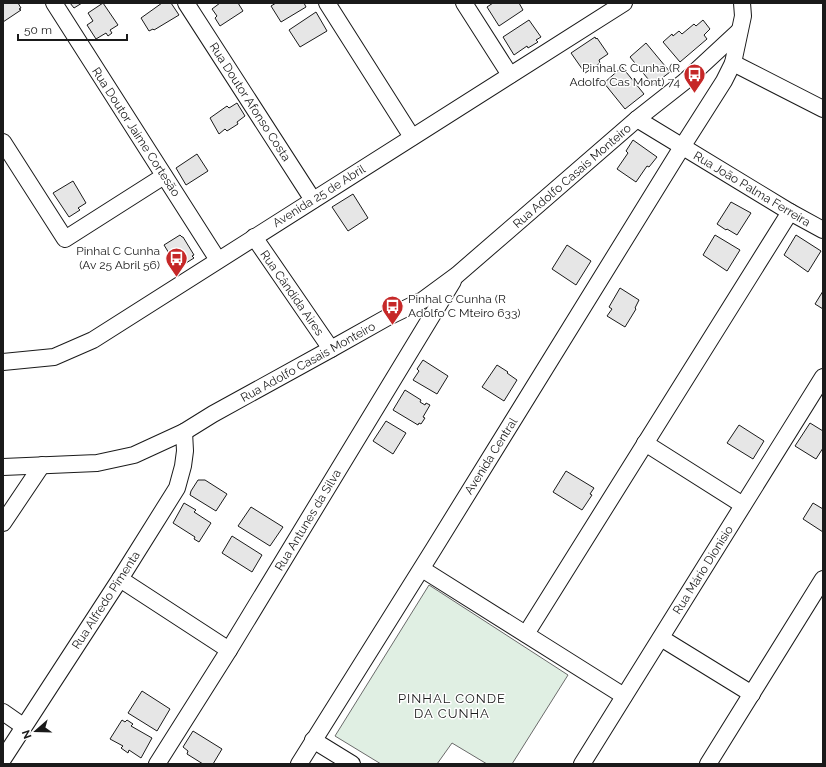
<svg xmlns="http://www.w3.org/2000/svg" width="826" height="767" viewBox="0 0 826 767" font-family="Raleway,sans-serif">
<rect width="100%" height="100%" fill="#fff"/>
<!-- green -->
<path fill="#e0efe3" stroke="#6a6a6a" d="M429,585l139,90 -56,89h-25l-35,-21 -15,21h-56l-46,-28z"/>
<!-- building -->
<g fill="#e6e6e6" stroke="#1a1a1a">
<path d="M3,3h15l3,5 -2,1 2,1 -18,12z"/>
<path d="M70,3h12l-8,5z"/>
<path d="M103,3l15,22 -8,5 2,3 -4,3 -2,-3 -10,6 -9,-14 6,-4 -5,-8z"/>
<path d="M162,3h9l8,12 -25,15 -1,-1 -4,2 -8,-13z"/>
<path d="M220,3h18l5,8 -23,15 -5,-8 2,-2 -5,-7z"/>
<path d="M276,3h28l2,4 -25,15 -10,-16z"/>
<path d="M493,3h26l4,7 -24,16 -12,-19z"/>
<path d="M316,12l11,19 -27,16 -11,-17z"/>
<path d="M529,20l12,17 -5,3 2,2 -10,6 -1,-2 -13,9 -11,-18z"/>
<path d="M703,20l7,9 -6,6 3,4 -27,23 -17,-20 9,-8 1,2 6,-5 3,3 12,-10 2,2z"/>
<path d="M595,37l1,2 1,-1 11,16 -9,6 1,3 -15,10 -14,-20z"/>
<path d="M646,43l24,29 -17,13 -23,-28z"/>
<path d="M622,67l22,27 -19,15 -21,-26z"/>
<path d="M237,103l8,13 -8,6 1,2 -11,7 -2,-2 -6,5 -9,-16 17,-12 2,2z"/>
<path d="M633,140l24,17 -8,10 -2,-1 -11,16 -19,-13 11,-16 -2,-2z"/>
<path d="M197,154l11,17 -22,14 -10,-17z"/>
<path d="M73,181l13,22 -8,5 2,2 -11,7 -16,-24z"/>
<path d="M353,194l15,24 -20,13 -16,-24z"/>
<path d="M731,202l20,11 -14,22 -10,-6 -1,1 -9,-6z"/>
<path d="M180,235l2,2h1l11,18 -2,1 2,2 -16,10 -14,-23z"/>
<path d="M715,235l25,15 -13,21 -24,-16z"/>
<path d="M796,235l25,16 -13,21 -24,-17z"/>
<path d="M567,245l24,16 -15,24 -24,-16z"/>
<path d="M620,288l19,12 -4,8 1,1 -11,18 -18,-11 5,-7 -3,-2z"/>
<path d="M823,291v18l-8,-5z"/>
<path d="M423,360l25,16 -11,18 -24,-14 6,-9 -2,-2z"/>
<path d="M497,365l11,7 -1,1 10,7 -13,21 -22,-14z"/>
<path d="M405,390l16,10 -1,2 5,3 1,-2 4,2 -7,12 2,1 -4,6 -2,-1 -1,2 -25,-15z"/>
<path d="M386,421l20,12 -13,21 -20,-13z"/>
<path d="M810,423l13,8v17l-7,11 -21,-13z"/>
<path d="M739,425l25,16 -11,18 -26,-16z"/>
<path d="M566,471l28,17 -4,6 2,1 -10,15 -29,-18z"/>
<path d="M198,480h7l22,14 -11,17 -26,-16 1,-4z"/>
<path d="M184,503l12,7 -2,2 17,11 -12,19 -5,-3 1,-2 -22,-14z"/>
<path d="M813,503l10,6v23l-20,-13z"/>
<path d="M251,507l32,20 -13,19 -32,-20z"/>
<path d="M232,536l30,19 -10,17 -30,-19z"/>
<path d="M142,691l28,18 -13,22 -29,-18z"/>
<path d="M122,720l3,2 2,-2 6,4 -2,2 21,12 -11,20 -12,-8 -1,3 -7,-5 2,-2 -13,-7z"/>
<path d="M193,731l29,18 -9,15h-10l-16,-10 1,-3 -5,-4z"/>
</g>
<g fill="none" stroke-linecap="round" stroke-linejoin="round">
<defs>
<g id="minor">
<path d="M54,3l164,257"/>
<path d="M186,3l127,197"/>
<path d="M327,3l85,134"/>
<path d="M464,3l46,72"/>
<path d="M733,63l90,46"/>
<path d="M637,119l153,93 33,18"/>
<path d="M3,142l62,97 99,-63"/>
<path d="M254,237l77,112"/>
<path d="M3,362l51,-5 39,-17 531,-337"/>
<path d="M645,443l98,62"/>
<path d="M3,467l94,-4 37,-8 50,-23 29,-18 118,-65 57,-32 35,-17 34,-25 180,-156 47,-37 55,-51"/>
<path d="M3,523l39,-58"/>
<path d="M422,569l202,127"/>
<path d="M120,579l109,71"/>
<path d="M526,634l264,-422"/>
<path d="M661,638l91,56"/>
<path d="M3,712l20,14"/>
<path d="M313,740l39,24"/>
<path d="M3,759l117,-180 57,-91 6,-22 2,-15 -1,-19"/>
<path d="M157,764l72,-114 224,-369"/>
<path d="M299,764l134,-214 249,-403 42,-66 9,-18 10,-47 -1,-13"/>
<path d="M582,764l241,-387"/>
<path d="M708,764l115,-185"/>
</g>
</defs>
<!-- minor casing -->
<use href="#minor" stroke="#1a1a1a" stroke-width="18"/>
<!-- minor -->
<use href="#minor" stroke="#fff" stroke-width="16"/>
</g>
<!-- icons -->
<defs>
<symbol id="bus-pin" viewBox="-11 -11 22 30"><path d="M0 17L-7.5 6A9.5 9.5 0 1 1 7.5 6Z" fill="#c62828" stroke="#fff"/><path d="M-5-6H5V4H4V6H2V4H-2V6H-4V4H-5ZM-3.5-4V0h7V-4ZM-3.5 1.2v1.5H-2V1.2ZM2 1.2v1.5H3.5V1.2Z" fill="#fff"/></symbol>
</defs>
<g fill-rule="evenodd">
<use href="#bus-pin" x="682" y="62" width="25" height="34"/>
<use href="#bus-pin" x="164" y="246" width="25" height="34"/>
<use href="#bus-pin" x="380" y="294" width="25" height="34"/>
</g>
<g text-anchor="middle" dominant-baseline="central" stroke-width="3" stroke-linejoin="round" paint-order="stroke">
<!-- poi labels -->
<g font-size="12" fill="#1a1a1a" stroke="#fff" text-anchor="end">
<text x="680" y="68">Pinhal C Cunha (R<tspan x="680" dy="14">Adolfo Cas Mont) 74</tspan></text>
<text x="160" y="251">Pinhal C Cunha<tspan x="160" dy="14">(Av 25 Abril 56)</tspan></text>
<text x="408" y="299" text-anchor="start">Pinhal C Cunha (R<tspan x="408" dy="14">Adolfo C Mteiro 633)</tspan></text>
</g>
<!-- street labels -->
<g font-size="12" fill="#1a1a1a" stroke="#fff">
<text transform="translate(250 102) rotate(57)">Rua Doutor Afonso Costa</text>
<text transform="translate(136 132) rotate(57)">Rua Doutor Jaime Cortesão</text>
<text transform="translate(572 176) rotate(-41)">Rua Adolfo Casais Monteiro</text>
<text transform="translate(752 189) rotate(31)">Rua João Palma Ferreira</text>
<text transform="translate(319 196) rotate(-32)">Avenida 25 de Abril</text>
<text transform="translate(292 293) rotate(55)">Rua Cândida Aires</text>
<text transform="translate(308 362) rotate(-29)">Rua Adolfo Casais Monteiro</text>
<text transform="translate(491 456) rotate(-58)">Avenida Central</text>
<text transform="translate(308 520) rotate(-59)">Rua Antunes da Silva</text>
<text transform="translate(703 570) rotate(-58)">Rua Mário Dionisio</text>
<text transform="translate(106 600) rotate(-57)">Rua Alfredo Pimenta</text>
</g>
<!-- neighbourhood labels -->
<g font-size="13" letter-spacing="1" fill="#1a1a1a" stroke="#fff">
<text x="452" y="698">PINHAL CONDE<tspan x="452" dy="15">DA CUNHA</tspan></text>
</g>
</g>
<!-- border -->
<rect width="826" height="767" fill="none" stroke="#1a1a1a" stroke-width="8"/>
<!-- north arrow -->
<g transform="translate(36 731) rotate(250)" stroke="#ffffff" stroke-width="3" paint-order="stroke">
<path d="M0-3L7 15L0 10L-7 15Z" fill="#1a1a1a"/>
<text y="-6" font-size="11" font-weight="bold" text-anchor="middle" fill="#1a1a1a">N</text>
</g>
<!-- scale -->
<path d="M18 34v6h109v-6" fill="none" stroke="#1a1a1a" stroke-width="2"/>
<text x="24" y="34" font-size="12" fill="#1a1a1a" stroke="#ffffff" stroke-width="3" paint-order="stroke">50 m</text>
</svg>
